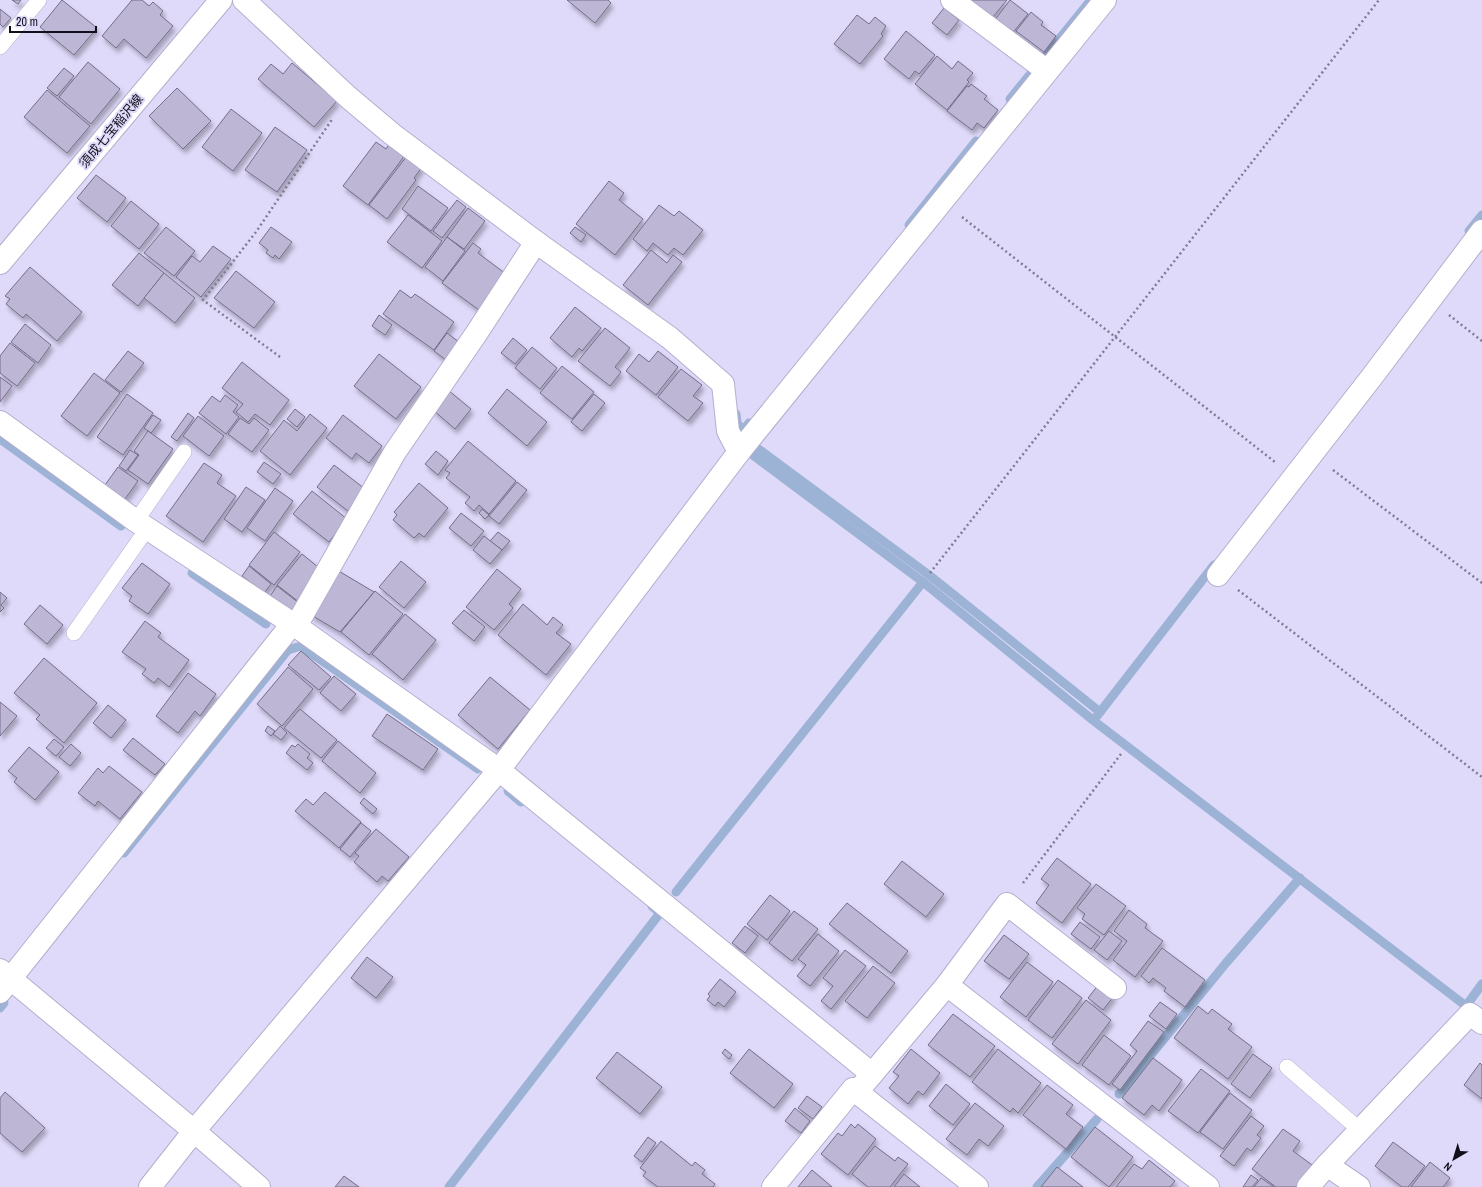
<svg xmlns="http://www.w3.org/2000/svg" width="1482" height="1187" viewBox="0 0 1482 1187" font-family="'Archivo Narrow','Noto Sans JP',sans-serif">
<defs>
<filter id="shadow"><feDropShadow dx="2.5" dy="4.5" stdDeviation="2" flood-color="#0004"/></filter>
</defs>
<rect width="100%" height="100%" fill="#dfdafa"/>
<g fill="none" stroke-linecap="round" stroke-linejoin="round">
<!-- stream -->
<g stroke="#9cb3d6" stroke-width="9">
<path d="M1047,54l44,-54"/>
<path d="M1010,99l22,-27"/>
<path d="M909,225l67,-84"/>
<path d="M1469,231l13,-16"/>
<path d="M736,414l1,9 6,8 6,-8"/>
<path d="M0,439l121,87"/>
<path d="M757,448l172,127 171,137"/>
<path d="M754,456l169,126 171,139 372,285 16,-22"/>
<path d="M192,573l74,51"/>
<path d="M1097,716l117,-151"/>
<path d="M508,791l13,11"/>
<path d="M124,853l164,-203 13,-4 177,123"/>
<path d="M676,892l247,-310"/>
<path d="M0,1008l4,-5"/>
<path d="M1119,1094l107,-131 74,-85"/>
<path d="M449,1187l211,-274 -8,-7"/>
<path d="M1037,1187l60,-68"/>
</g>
</g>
<!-- building -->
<g fill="#beb6d5" stroke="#756d89" filter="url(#shadow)">
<path d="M12,0h9l-3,4z"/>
<path d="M62,0l35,28 -23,27 -34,-28z"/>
<path d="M132,0h10l7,6 4,-4 10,9 -3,4 13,11 -27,32 -22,-19 -8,9 -14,-12z"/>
<path d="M567,0h41l3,3 -16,20z"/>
<path d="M969,0h38l-15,18z"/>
<path d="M1010,0l18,14 -17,21 -17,-14z"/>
<path d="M944,8l15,12 -12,15 -15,-12z"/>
<path d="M0,9l11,9 -8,9 -3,-3z"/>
<path d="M1031,12l12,10 -2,3 15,11 -12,16 -28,-21z"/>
<path d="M857,15l12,9 6,-7 11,9 -5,8 2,2 -23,28 -26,-20z"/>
<path d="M906,31l29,24 -16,19 -4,-3 -6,8 -25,-20z"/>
<path d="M937,56l15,13 6,-8 15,12 -6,7 2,2 -22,28 -32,-26z"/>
<path d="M88,62l32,27 -29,35 -32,-27z"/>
<path d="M292,63l45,38 -23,26 -56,-48 13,-15 12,10z"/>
<path d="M64,68l10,8 -17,20 -10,-8z"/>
<path d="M971,84l16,12 -3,3 14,11 -14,18 -7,-5 -5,7 -25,-19 20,-25 2,1z"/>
<path d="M177,88l34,33 -28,28 -34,-33z"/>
<path d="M47,90l43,36 -23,27 -43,-36z"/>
<path d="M231,109l31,24 -29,38 -31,-24z"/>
<path d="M275,127l32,23 -30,42 -32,-22z"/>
<path d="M376,142l10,7 4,-6 15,12 -37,50 -25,-19z"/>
<path d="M407,156l15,11 -8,11 2,2 -29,39 -18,-14z"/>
<path d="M96,175l30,23 -19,24 -30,-24z"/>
<path d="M609,181l15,12 -5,7 24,19 -28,36 -39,-31z"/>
<path d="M418,186l30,22 -17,23 -29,-22z"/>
<path d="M457,200l9,7 -24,31 -9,-7z"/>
<path d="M131,201l28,23 -20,25 -28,-23z"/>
<path d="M659,205l15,11 5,-5 24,19 -20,25 -9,-7 -6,7 -15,-12 -6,8 -14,-12z"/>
<path d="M468,208l17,13 -21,28 -17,-12z"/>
<path d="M408,215l34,26 -20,27 -35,-26z"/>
<path d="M166,227l29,24 -21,25 -30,-23z"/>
<path d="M271,227l21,15 -13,17 -4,-4 -2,3 -7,-5 2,-3 -9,-7z"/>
<path d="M575,227l11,8 -5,7 -11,-9z"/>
<path d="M447,237l18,14 -22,30 -18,-14z"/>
<path d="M473,243l8,6 -3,4 28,21 -27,36 -37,-27z"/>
<path d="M213,246l18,13 -30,38 -25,-20 16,-21 8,6z"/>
<path d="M651,250l16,13 6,-8 9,7 -34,43 -25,-20z"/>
<path d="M139,253l25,20 -26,33 -26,-21z"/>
<path d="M30,267l52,45 -25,29 -31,-27 -3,4 -17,-14 4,-5 -5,-3z"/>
<path d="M236,271l39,31 -21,26 -40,-30z"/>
<path d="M164,273l31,25 -20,25 -31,-25z"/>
<path d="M400,290l11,8 4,-4 39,28 -20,28 -51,-36z"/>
<path d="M575,307l26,21 -19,23 -3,-3 -7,9 -22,-19z"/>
<path d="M379,315l13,10 -7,10 -13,-9z"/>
<path d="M25,324l26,21 -13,18 -27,-21z"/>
<path d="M605,328l25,20 -15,19 6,5 -11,14 -32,-25z"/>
<path d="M447,333l12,9 -13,18 -12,-9z"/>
<path d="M513,338l14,12 -12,14 -14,-11z"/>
<path d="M10,343l25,20 -18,23 -17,-13v-17z"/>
<path d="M532,347l25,21 -17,21 -25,-21z"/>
<path d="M128,351l16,12 -23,29 -16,-12z"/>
<path d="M658,351l20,16 -22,28 -30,-24 13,-17 10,8z"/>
<path d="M379,354l42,33 -25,32 -42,-33z"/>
<path d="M242,362l47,38 -19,25 -15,-11 -7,8 -12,-10 7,-8 -21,-16z"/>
<path d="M562,366l32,26 -22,27 -32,-26z"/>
<path d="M681,369l21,16 -9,11 10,7 -15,18 -30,-24z"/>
<path d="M94,373l26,20 -33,43 -26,-20z"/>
<path d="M0,377l12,9 -12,16z"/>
<path d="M507,389l40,33 -20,24 -39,-33z"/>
<path d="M448,390l23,19 -16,20 -23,-20z"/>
<path d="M127,394l26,19 -30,42 -26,-18z"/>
<path d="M594,394l11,9 -23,28 -11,-9z"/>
<path d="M225,395l13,10 -5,7 6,5 -13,17 -27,-21 13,-17 8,6z"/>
<path d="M295,409l10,8 -8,10 -10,-8z"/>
<path d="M188,413l6,5 -17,23 -6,-4z"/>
<path d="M310,414l17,14 -37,47 -30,-24 24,-31 13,11z"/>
<path d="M153,415l8,5 -10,13 -7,-5z"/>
<path d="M343,415l39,31 -13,17 -13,-10 -4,6 -26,-21z"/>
<path d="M198,416l26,20 -15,20 -26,-20z"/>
<path d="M240,418l9,6 5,-6 15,12 -17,22 -24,-18z"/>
<path d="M148,431l25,18 -25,35 -20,-14 11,-15 -5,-4z"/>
<path d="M468,441l48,40 -27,33 -10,-9 -5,6 -9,-8 5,-6 -24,-19 4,-5 -5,-3z"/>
<path d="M130,450l8,5 -12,16 -7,-5z"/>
<path d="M436,451l12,10 -10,14 -13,-11z"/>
<path d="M264,462l17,12 -8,10 -16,-12z"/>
<path d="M204,463l18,12 -5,8 19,13 -33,46 -37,-26z"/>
<path d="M334,465l31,24 -17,22 -31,-24z"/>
<path d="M118,467l20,14 -13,18 -20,-14z"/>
<path d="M517,482l10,8 -28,34 -10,-8z"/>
<path d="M419,483l29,25 -24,29 -5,-4 -5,5 -21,-18 4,-5 -3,-3z"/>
<path d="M246,487l19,13 -23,32 -18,-13z"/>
<path d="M275,488l18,13 -28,40 -18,-13z"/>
<path d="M312,491l35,28 -18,23 -36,-28z"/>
<path d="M482,509l7,6 -4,4 -6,-6z"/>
<path d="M461,513l23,18 -13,15 -22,-18z"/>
<path d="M274,532l26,20 -26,33 -25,-20z"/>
<path d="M498,532l12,9 -8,9 -12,-9z"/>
<path d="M484,536l18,14 -12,14 -17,-14z"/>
<path d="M302,554l21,17 -24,31 -22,-17z"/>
<path d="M401,561l25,21 -22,26 -25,-21z"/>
<path d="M142,563l28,21 -22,30 -19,-13 3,-5 -10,-8z"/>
<path d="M249,566l22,18 -7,9 -22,-17z"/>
<path d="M497,569l24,20 -12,15 4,4 -19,22 -28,-23z"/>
<path d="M337,570l37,22 -34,40 -29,-17z"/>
<path d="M277,586l22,17 -8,10 -21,-17z"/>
<path d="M375,591l28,23 -34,41 -28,-23z"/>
<path d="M0,592l7,6 -6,7 3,3 -4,4z"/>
<path d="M523,604l24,21 6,-8 10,8 -7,8 15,11 -25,31 -48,-40z"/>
<path d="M40,605l23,20 -16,19 -23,-20z"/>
<path d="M464,610l21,17 -11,14 -22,-18z"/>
<path d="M405,614l31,26 -33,40 -31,-26z"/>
<path d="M145,621l16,12 -3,4 31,23 -20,27 -11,-9 -4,5 -12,-9 4,-5 -24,-17z"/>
<path d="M301,651l30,26 -12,13 -31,-25z"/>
<path d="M44,658l53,45 -33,40 -28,-24 4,-4 -26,-22z"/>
<path d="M288,667l25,22 -31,37 -25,-22z"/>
<path d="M188,673l28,21 -16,22 -5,-5 -17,22 -22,-17z"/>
<path d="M334,676l22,18 -15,17 -21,-18z"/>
<path d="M490,677l40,33 -32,39 -40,-34z"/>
<path d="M0,702l17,14 -17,20z"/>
<path d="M108,705l18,15 -15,18 -18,-15z"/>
<path d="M300,709l37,31 -16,18 -37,-30z"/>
<path d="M387,714l51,35 -15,21 -51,-34z"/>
<path d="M268,726l7,5 -4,5 -6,-5z"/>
<path d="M280,726l7,7 -6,7 -8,-6z"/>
<path d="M133,738l32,26 -10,11 -32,-25z"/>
<path d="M54,739l10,8 -8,9 -10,-8z"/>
<path d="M338,741l38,32 -16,20 -38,-32z"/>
<path d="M71,744l10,9 -11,13 -11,-9z"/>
<path d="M298,744l12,10 -3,4 6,5 -6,7 -21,-17 6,-8 3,2z"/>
<path d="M29,747l30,25 -24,28 -21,-18 3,-4 -9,-7z"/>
<path d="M109,766l33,26 -22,27 -22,-18 -3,5 -17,-13 20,-25 5,5z"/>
<path d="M325,792l36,30 -22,26 -44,-37 11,-12 7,6z"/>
<path d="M364,798l13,11 -4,5 -13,-11z"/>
<path d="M361,823l10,8 -21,26 -10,-8z"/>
<path d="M376,829l33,28 -21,24 -6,-5 -5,6 -23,-20 5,-6 -4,-3z"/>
<path d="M1057,858l34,26 -29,39 -26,-20 13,-18 -8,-6z"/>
<path d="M902,861l42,33 -18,23 -42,-33z"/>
<path d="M1096,884l30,22 -22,29 -22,-16 3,-5 -8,-6z"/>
<path d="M770,895l20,16 -23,29 -20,-16z"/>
<path d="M847,903l61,48 -17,22 -62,-49z"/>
<path d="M1129,910l18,14 -2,4 18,13 -28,36 -22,-17 14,-19 -13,-10z"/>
<path d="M794,911l24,18 -26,32 -23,-18z"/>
<path d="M1080,922l20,15 -9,12 -20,-15z"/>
<path d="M745,926l13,10 -13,17 -13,-10z"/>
<path d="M1109,931l13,10 -15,19 -13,-10z"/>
<path d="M818,934l21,17 -29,35 -13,-10 9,-11 -8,-6z"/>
<path d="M1004,935l25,19 -20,25 -25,-18z"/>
<path d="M1162,948l43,32 -20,27 -21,-16 2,-3 -13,-10 -4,5 -8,-7z"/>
<path d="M845,950l21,16 -35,43 -10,-8 12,-15 -10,-8z"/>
<path d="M367,957l26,20 -17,21 -25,-20z"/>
<path d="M1027,962l26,20 -27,35 -26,-20z"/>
<path d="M873,966l22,17 -28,35 -22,-17z"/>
<path d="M720,979l16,13 -12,15 -6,-5 -3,4 -8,-6 3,-4 -2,-2z"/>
<path d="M1058,980l24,18 -30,40 -24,-18z"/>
<path d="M1099,984l15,12 -11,14 -15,-12z"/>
<path d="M1086,1000l25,20 -33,44 -26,-20z"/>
<path d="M1160,1002l17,12 -11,15 -17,-13z"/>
<path d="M1198,1006l10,8 4,-5 20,15 -4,5 24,18 -24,32 -54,-41z"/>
<path d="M953,1014l42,32 -25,31 -42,-32z"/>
<path d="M1148,1021l16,11 -44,58 -8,-6 25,-33 -7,-6z"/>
<path d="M1104,1035l27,21 -22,29 -27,-20z"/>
<path d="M725,1049l7,6 -3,4 -7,-6z"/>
<path d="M749,1049l44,35 -19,24 -44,-35z"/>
<path d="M911,1049l29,24 -17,22 -5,-4 -10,13 -19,-16 10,-12 -6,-4z"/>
<path d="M998,1049l43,34 -23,30 -5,-5 -3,4 -38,-30z"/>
<path d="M617,1052l45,35 -22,27 -44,-36z"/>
<path d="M1253,1054l19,14 -22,30 -19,-14z"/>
<path d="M1153,1058l29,22 -23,31 -7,-6 -8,10 -22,-17z"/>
<path d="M1480,1063l2,2v34l-18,-14z"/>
<path d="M1201,1069l29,22 -32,42 -30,-22z"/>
<path d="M946,1084l24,20 -17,21 -24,-19z"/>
<path d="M1047,1085l26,20 -7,9 17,13 -17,22 -43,-34z"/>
<path d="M5,1092l40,36 -23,24 -22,-19v-35z"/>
<path d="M1230,1093l22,17 -29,39 -23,-17z"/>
<path d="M807,1096l15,11 -9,12 -15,-11z"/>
<path d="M975,1103l29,23 -16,20 -9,-7 -12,16 -21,-16z"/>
<path d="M795,1108l15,13 -9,12 -16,-12z"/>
<path d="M1251,1116l13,10 -7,9 4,3 -10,13 -4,-3 -13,18 -14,-10z"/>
<path d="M851,1124l4,4 3,-4 18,15 -28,36 -27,-21 17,-21 4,3z"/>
<path d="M1095,1127l38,30 -24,30 -38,-30z"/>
<path d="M1283,1129l17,12 -7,10 19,14 -16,22h-20l-24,-18z"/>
<path d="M648,1137l8,6 -14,19 -8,-6z"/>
<path d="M661,1141l31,25 3,-4 10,8 -3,4 13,10 -2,3h-55l-15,-11 3,-4 -6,-4z"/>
<path d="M1393,1142l32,24 -17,21h-6l-27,-21z"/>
<path d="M875,1146l20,15 3,-4 10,7 -18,23h-22l-16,-13z"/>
<path d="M1149,1160l26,21 -5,6h-54l18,-23 8,5z"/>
<path d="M1430,1162l20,16 -7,9h-32z"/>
<path d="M1057,1167l26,20h-42z"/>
<path d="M812,1170l20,17h-34z"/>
<path d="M904,1174l16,13h-26z"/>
<path d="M1251,1175l7,5 -6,7h-9z"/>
<path d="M344,1176l15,11h-24z"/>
<path d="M1261,1178l13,9h-20z"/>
</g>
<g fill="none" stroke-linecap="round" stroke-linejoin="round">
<defs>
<g id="lane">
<path d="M0,47l39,-47"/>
<path d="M136,521l48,-69"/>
<path d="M74,633l73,-104"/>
<path d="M1287,1067l73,63"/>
</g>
<g id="street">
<path d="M244,0l104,97 44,37 144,108 134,96 53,46 5,47 11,21"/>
<path d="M952,0l95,71"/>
<path d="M0,422l136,99 160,105 203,144 373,304"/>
<path d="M1218,575l153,-197 111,-147"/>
<path d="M296,626l99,-174 81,-118 60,-92"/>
<path d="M0,970l194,161 65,56"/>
<path d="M947,985l261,202"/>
<path d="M0,992l292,-368"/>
<path d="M857,1092l90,-107 60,-81 108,84"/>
<path d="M1327,1165l143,-151 12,9"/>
<path d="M150,1187l44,-56 305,-361 240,-318 366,-452"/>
<path d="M773,1187l80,-98 124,98"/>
<path d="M1308,1187l19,-22 32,22"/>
</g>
<path id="secondary" d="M0,263l221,-263"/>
</defs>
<!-- lane casing -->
<use href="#lane" stroke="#b3aecd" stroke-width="16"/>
<!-- street casing -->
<use href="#street" stroke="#b3aecd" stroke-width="24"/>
<!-- secondary casing -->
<use href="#secondary" stroke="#b3aecd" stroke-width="24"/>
<!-- path -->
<g stroke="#7f7c92" stroke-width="2.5" stroke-dasharray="2 3" stroke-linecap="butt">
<path d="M962,217l313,245"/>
<path d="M1449,315l33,26"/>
<path d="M280,357l-77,-57 53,-68 77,-114"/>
<path d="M1333,470l149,113"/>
<path d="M930,573l449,-573"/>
<path d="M1238,590l244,187"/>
<path d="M1023,883l98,-129"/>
</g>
<!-- lane -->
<use href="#lane" stroke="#fff" stroke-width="15"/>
<!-- street -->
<use href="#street" stroke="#fff" stroke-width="22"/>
<!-- secondary -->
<use href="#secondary" stroke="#fff" stroke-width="22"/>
</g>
<g text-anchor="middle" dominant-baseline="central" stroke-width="4" stroke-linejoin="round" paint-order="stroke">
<!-- street labels -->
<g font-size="13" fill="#110f1a" stroke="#dfdafa">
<text transform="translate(111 131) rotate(-50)">須成七宝稲沢線</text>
</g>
</g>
<!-- north arrow -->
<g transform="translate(1454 1159) rotate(218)" stroke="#dfdafa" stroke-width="3" paint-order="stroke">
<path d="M0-3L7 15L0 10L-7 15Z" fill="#110f1a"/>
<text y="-6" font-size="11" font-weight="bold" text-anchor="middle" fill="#110f1a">N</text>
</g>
<!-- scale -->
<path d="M10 26v6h86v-6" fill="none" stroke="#110f1a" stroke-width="2"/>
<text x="16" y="26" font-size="12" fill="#110f1a" stroke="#dfdafa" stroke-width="3" paint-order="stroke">20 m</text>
</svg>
